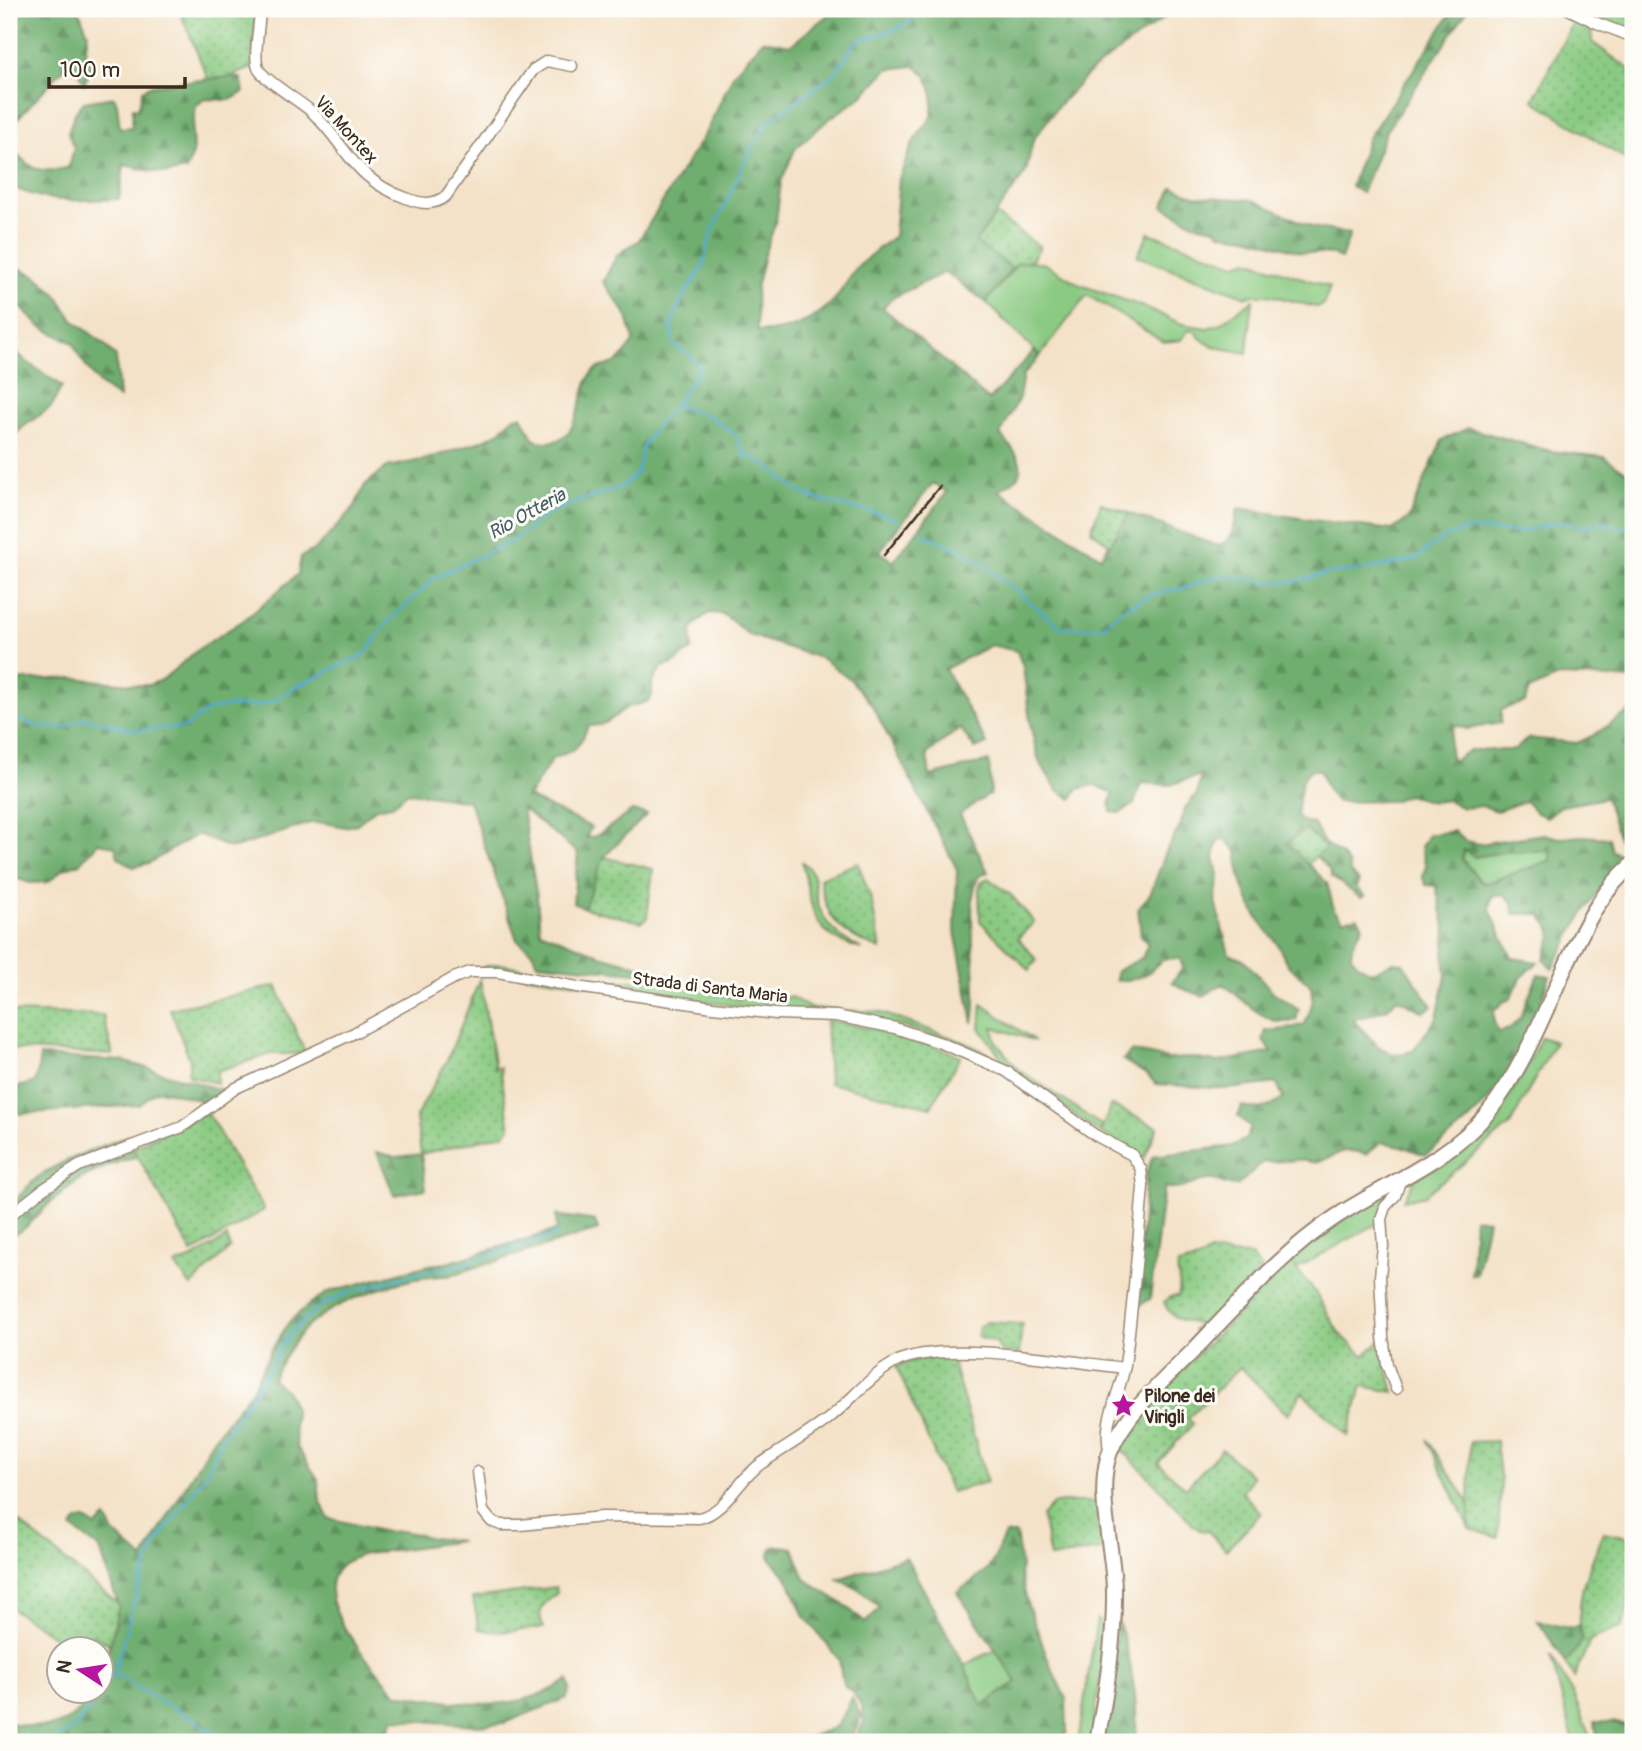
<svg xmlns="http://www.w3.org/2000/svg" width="1642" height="1751" viewBox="0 0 1642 1751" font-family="Pangolin,sans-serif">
<defs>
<pattern id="forest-firs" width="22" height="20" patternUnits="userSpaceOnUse" patternTransform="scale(1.75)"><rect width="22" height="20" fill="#6fae70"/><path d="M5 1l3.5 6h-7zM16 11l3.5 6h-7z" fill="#5c8e5b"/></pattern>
<pattern id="garden-dots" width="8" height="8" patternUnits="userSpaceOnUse" patternTransform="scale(1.75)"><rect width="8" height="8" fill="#8aca82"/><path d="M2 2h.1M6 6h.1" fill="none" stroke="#72a46a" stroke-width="1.8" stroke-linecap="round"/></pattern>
</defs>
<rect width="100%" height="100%" fill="#fdfcf7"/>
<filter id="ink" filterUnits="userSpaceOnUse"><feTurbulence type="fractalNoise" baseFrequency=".0143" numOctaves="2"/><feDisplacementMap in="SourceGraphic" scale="14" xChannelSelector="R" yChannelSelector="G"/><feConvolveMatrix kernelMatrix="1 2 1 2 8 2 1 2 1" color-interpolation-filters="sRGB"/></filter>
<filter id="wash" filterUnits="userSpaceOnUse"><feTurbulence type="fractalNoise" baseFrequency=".00686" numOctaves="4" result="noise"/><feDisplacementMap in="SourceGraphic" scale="28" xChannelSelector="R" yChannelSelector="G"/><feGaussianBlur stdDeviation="1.57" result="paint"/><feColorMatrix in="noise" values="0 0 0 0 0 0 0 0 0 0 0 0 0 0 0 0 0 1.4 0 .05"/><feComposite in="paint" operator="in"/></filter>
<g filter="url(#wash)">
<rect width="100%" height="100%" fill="#f4e2c8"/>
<!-- green -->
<g fill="#8aca82" stroke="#627a50" stroke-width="2">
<path d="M1149,233l87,31 12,-4 82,27 -7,18 -6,2c-21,-3 -50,-18 -71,-10l-109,-41z"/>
<path d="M1031,261l14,3 36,21 63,22 38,17 25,4 11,-3 35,-25 -6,53c-18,-4 -42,-4 -51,-21l-7,-2 -8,10 -17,2 -77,-47 -47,61 -54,-54 32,-39z"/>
<path d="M1464,849l11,8 29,-5 45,-2 2,11 -64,22 -6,-1 -19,-23z"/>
<path d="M802,862c17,10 11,30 17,45 7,21 24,33 43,42 -53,-14 -49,-40 -60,-87z"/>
<path d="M499,964c39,6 137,28 169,10l-2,6 73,19 52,-2 19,11 69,4 85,30 24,11 5,8 -68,-28 -59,-16 -35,-6 -74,-2 -276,-40 5,-3z"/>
<path d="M982,1004l53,37 -42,-14 3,15 22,27 84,57 -2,7 -93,-67 -27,-38z"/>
<path d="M1541,1037l14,5 -45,83 -85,70 -21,5 10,-20 50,-34 32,-32 30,-45z"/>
<path d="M1395,1188l-17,35 -82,46 -7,-9 54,-41z"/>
<path d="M1427,1439l42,64v25z"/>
<path d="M1097,1619l10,14 -16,109h-13z"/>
<path d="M995,1650l22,32 -36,24 -17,-41z"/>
<path d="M1550,1655l23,39 19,48h-18z"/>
</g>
<!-- forest -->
<g fill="url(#forest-firs)" stroke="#556c47" stroke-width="2" fill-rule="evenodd">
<path d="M9,9h69l10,24 -3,20 7,16 -8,15 -5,-10 -10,-11 -51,55 -8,28c18,22 30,30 59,21l5,-19 -6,-15 7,-20 9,-11 30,-5 3,6 3,25 12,-1 1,-19 5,1 5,-19 9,-5 77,-8 12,1 3,14 -14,8 -26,-1 -8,7 -4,25 1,23 -7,16c-21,7 -41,-1 -62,-5l-5,34c-39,1 -75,6 -110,-14z"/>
<path d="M835,9h341l-85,62 -33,35 -25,34 -7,32 -50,69 36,27 -26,34 -41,-30 -53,26 -9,10 106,92 45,-49 6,5 -17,19 -4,23 -19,37c9,9 27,27 18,41 -4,6 -13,10 -19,15l102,66 28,-44 86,32 8,-1 10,-10 5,-26 74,12 80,10 16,-11 34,-79 26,-12 82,23 54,6 29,20v202l-73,-3 -31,14 -4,12 -24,8v13l-34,6 -13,-4c-4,13 -7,24 -1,36l17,-11h45l13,-12 49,5 15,-7 41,-27v115l-14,15 -13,-41 -45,8 -15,11 -9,-4 -12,-12 -28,10 -14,-5 -20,2 -15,-8 -16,2 -24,-7 -16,6 -55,1c-10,-9 -12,-20 -18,-32h-9l-8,10 -5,34 4,7 12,2 11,20 17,12 7,8 3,11 8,7 -2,8 8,7 -4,2 -29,-21 -3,-8 -13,-13 9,-7 -20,12 22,22 7,27 9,10 15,-3 5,9c-3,7 -10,15 -11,21 -3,15 11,21 21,25l19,-10 11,1 29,43 -8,6 -27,-14 -10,11 -34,11 26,27 15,8 19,-4 24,-34 9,-41 -2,-18 2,-27 -10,-45 -10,-1 -4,-9 4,-9 -5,-20 7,-12 26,-4 12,10 13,3 64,-10 16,4 23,-2 27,2 3,13 11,5 -40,58 -31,55 -8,-10c9,-25 13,-25 -4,-45h-26l-2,-12 -8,-7 -12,1 -2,14 22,48 26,4 -17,16 -11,21 -7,3 -9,9v11l4,10 12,-3 10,-11 18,-44 12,2c-7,17 -11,35 -18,51 -27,59 -54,92 -107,128l-24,-9 -20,-4 -15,12c-23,-8 -27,1 -48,8 -6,2 -14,-3 -22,-2 -11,1 -21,2 -33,2l-26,24c-9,0 -15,-4 -23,-6 -18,-2 -31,14 -50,7l-14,112 -14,9 10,-135 7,-17 79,-10 14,-7 5,-12 -13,-11 4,-10c16,6 27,1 41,-7l-6,-16 -49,6 -72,-5 -9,-9 -24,-15 9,-9 36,8 25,-1 24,4 55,-10 -9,-11 3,-10 22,-2 17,-5c4,-11 11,-26 6,-37 -3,-8 -17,-14 -23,-22 -5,-7 -6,-13 -10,-20 -4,-8 -12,-14 -17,-22 -14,-21 -23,-47 -24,-72l-12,-12 -7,1 -4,18 5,17 -4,26 14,53 15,6 29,32 26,17 -3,11c-29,10 -51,-20 -73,-36l-20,12 -20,-7 -11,-7 11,-14 -3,-9c-22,-4 -20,6 -35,16 -10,5 -19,5 -29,6v-10l26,-13 6,-14 -7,-8 -3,-28 12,-13 17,-46 13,-23 5,-18 12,-14 4,-19 -31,10 -29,-2 -7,21 -14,9 -9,-1 -1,-8 3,-11 -18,-8 -18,4 -5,10 -15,-9 -18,-29 -8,-32 -8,-62 -6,-16 -26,-6 -46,24 42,75 -12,5 -15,-21 -33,26 3,22 59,-15 2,32 -31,21 28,58 -9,4c-16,25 2,111 -6,147l-18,-91 2,-63 -85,-164 -22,-26 -27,-20 -74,-24 -26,-21 -14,-1c-18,13 -19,13 -17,36l-19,15 -11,3 -10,16v13l-4,5c-6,3 -11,3 -17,5 -18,7 -18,20 -43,20 -9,22 -12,25 -35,32l-25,39 63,30 -5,11 10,-2 36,-25 15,3 -43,43 -20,51 -11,-5 5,-50 -56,-45 15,89 3,34 60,24 57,16 -23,2 -97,-10 -5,-11 -15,-12 -48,-139 -61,-9 -16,13 -16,3 -19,16 -12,3 -20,-4h-15l-75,25 -8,-1 -29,-13 -49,29 -16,4 -15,-10 -3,-11 -17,-3 -18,20 -18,7 -14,12 -18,1 -21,-7v-195l64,-3 65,7h11l13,-5 38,-32 44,-28 54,-46 3,-17 16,-9 37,-40 11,-23 22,-18 40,-8 57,-19 14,-7 16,-16 8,-1 12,24c46,13 42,-38 56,-64 7,-11 18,-9 28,-15 6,-4 12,-15 16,-21l-8,-26 -23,-32 14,-27 22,-15 68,-110 27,-57 29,-33 28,5zM915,66l11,9 7,19 -1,23 -19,25 -14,37 -5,57c-13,10 -26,20 -37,32 -8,10 -14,21 -22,31 -19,22 -50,35 -78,32l-1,-43 8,-33 12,-34 5,-39 14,-33 34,-30 31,-21 28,-29zM933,483l14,9 -54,70 -13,-11zM1464,850l11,7 29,-5 45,-2 2,10 -64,23 -6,-1 -19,-23z"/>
<path d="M1454,9h14l-82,122 -24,62 -11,-7 17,-48z"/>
<path d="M1173,187l23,9 57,4 59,27 38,7 -9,25 -8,-5 -32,-2 -54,-15 -26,-3 -6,-6 -20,-4 -32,-18z"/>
<path d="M9,263l27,13 21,19 16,25 30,23 13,14 3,41 -20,-14 -18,-25 -8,-16 -32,-16 -32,-31z"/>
<path d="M9,345l18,17 35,24 -11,21 -28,20 -14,14z"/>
<path d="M40,1056l83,5 99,29 -4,8 -31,24 -89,32 -89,58v-4c9,-10 18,-22 29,-31 23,-16 62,-31 88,-40 29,-9 54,-15 78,-35 -10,-3 -37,-13 -47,-11 -9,3 -11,11 -19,14l-119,9 -2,-7 -5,-3v-7l6,-10 18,-5z"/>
<path d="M133,1148l5,8 -31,10 -27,13 -31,25 -23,23 -17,11v-17l60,-47z"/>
<path d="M377,1152l19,5 25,-3 5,35 -32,6z"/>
<path d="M556,1215l39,6 3,9 -150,46c-39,-1 -110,23 -140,50 -15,13 -26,36 -36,53l15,12 8,18 -1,19 3,19 21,32 2,21 8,18 58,14 17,-1 29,7 29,3 -96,13c-81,22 4,107 32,140 60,9 117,22 171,-14l2,8 -3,10 -63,25 -28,2 -83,-6 -6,15 1,8h-379v-19c39,7 62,8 82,-31h11v-24l13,-42 3,-21 -18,-56 -28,-21c6,-13 15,-8 24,-2l10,-8 8,15 29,26 70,-120 39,-49 18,-38 20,-31 21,-18 17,-11 101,-27 18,-2 110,-33z"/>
<path d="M1474,1218l14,2 -12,55h-5z"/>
<path d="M1006,1534h10l5,32 -1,7 8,32 23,62 15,32 1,31 -3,12h-211l11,-20 -2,-15 -8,-13 -11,-10 -4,-24 -36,-46 -16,-37 -16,-17 -1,-7 3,-6 8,-1 12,2 12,31 41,27 19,17 15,-15 -20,-18 -22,-11 68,-22 58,108 18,41 35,-24 -60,-90c12,-9 29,-18 36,-31 6,-10 5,-17 13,-27z"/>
<path d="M1118,1621c12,30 22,89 17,121h-33z"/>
<path d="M1538,1621l34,8 7,-4 4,15 -17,23z"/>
<path d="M852,1698l9,18 -3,10 -10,16h-52l37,-14 5,-4z"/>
<path d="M1594,1722h18l21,5v15h-34z"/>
</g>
<!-- garden -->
<g fill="url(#garden-dots)" stroke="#627a50" stroke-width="2">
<path d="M179,9h77l-4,59 -23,9 -21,2z"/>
<path d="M1574,9h59v26z"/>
<path d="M1577,15l14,8 1,19 41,30v92l-100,-64z"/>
<path d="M996,215l44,32 -9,14 -13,2 -6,5 -36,-26z"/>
<path d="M1101,503l28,10 -19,32 -19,-15z"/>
<path d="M1306,829l20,19 -19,16 -20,-21z"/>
<path d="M604,857l49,12 -6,49 -6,4 -57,-14z"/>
<path d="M858,863l13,36 10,50c-39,-14 -56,-28 -61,-71z"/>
<path d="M988,878l24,18 22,26 -16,16 19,22 -8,10 -49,-49 -1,-33 2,-5z"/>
<path d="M480,979l15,89 5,-1 10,61 -6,6 -83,20 -5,-37 31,-57z"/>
<path d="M276,986l29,66 -6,2h-28l-54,17v12l-29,-7 2,-16 -20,-51z"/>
<path d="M9,1012l94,3 10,40 -104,-6z"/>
<path d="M826,1020l72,13 63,23 -30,51 -102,-24z"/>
<path d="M1111,1105l47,22 -14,32 -9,-8 -35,-18z"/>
<path d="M207,1112l57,98 -72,43 -59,-105z"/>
<path d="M227,1237l3,11 -39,38 -16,-21 20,-8z"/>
<path d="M1210,1252l41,4 11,13 -64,67 -5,-6 6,-6c-17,-3 -28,-4 -35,-22l8,-6h6c5,-16 -3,-18 0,-31l20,-5z"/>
<path d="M1289,1260l27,33 23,40 25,23 16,-15 14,51 -32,-6 -14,50 -46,-44 -14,23 -48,-48 -52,51 5,6 -35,39 28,25 36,-39 31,28 -11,15 19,21 -35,37 -18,-19 -8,-1 -6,-4 -39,-43 -37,-37 5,-11 44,-50z"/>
<path d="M986,1322l36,2 -3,30 -17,-2 -6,-10 -19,-5 2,-10z"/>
<path d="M951,1356l36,126 -36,10 -55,-126 23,-7z"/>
<path d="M1496,1441l5,42 -3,55 -29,-10 1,-86z"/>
<path d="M1063,1502h38l5,47 -56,9 -8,-42 11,-12z"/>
<path d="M9,1514l110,91 -9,39 -19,-8 -11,13 -20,1 -1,8 -12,-11 8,-10 -46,-30z"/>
<path d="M1604,1532l29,6v50l-11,39 -32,13 -16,38 -8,-15 17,-23c-11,-39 6,-73 21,-108z"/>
<path d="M556,1587l1,6c-14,11 -22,18 -13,35l-46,4 -19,-3 -6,-31z"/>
</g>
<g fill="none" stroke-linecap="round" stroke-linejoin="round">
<!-- stream -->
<g stroke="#53abd0" stroke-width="2.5">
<path d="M676,405l35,12 24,17 11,22c8,3 18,6 24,12 13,10 23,22 39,28 29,12 60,12 89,24"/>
<path d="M923,534l36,15 27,17 74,61 21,1 23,-2 20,-18 30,-14 33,-7 33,-12 40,6 33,1 31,-8 45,-5 48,-10 14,-13 17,-10 21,-7 49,3 41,-10 21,4 22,-3 31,6"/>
<path d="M9,716l30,11h26l18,-9 52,12 51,-3 22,-17 22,-4h27l21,-7 19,-13 68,-32 21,-30 48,-46 82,-39 28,-22 16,-9 63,-22 15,-15 5,-25 13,-20 19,-21 25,-36 -9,-13 -17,-11 -3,-20 11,-26 21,-33 8,-32 41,-87 17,-26 66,-48 22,-33c26,-4 48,-12 68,-31"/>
<path d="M114,1673l47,29 29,15 37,25"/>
<path d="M50,1742l27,-16 37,-53 24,-83 17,-45 53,-74 12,-29 50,-74 11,-22 17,-21 22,-19 29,-14 81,-22 21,-3 107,-33"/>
</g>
</g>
</g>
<g filter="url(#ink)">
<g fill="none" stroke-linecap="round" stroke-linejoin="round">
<defs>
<g id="minor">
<path d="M260,9c0,15 -7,46 -2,59 5,12 42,33 54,44 37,36 40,66 94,86 15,6 27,8 40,-2l87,-126 14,-9 25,5"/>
<path d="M1568,9l29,14 36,14"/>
<path d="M9,1216l33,-26 37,-24 103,-39 54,-39 118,-55 100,-55 16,-6h28l79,15 136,20 63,7 60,2 59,12 46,15 65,28 89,64 37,20 9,14 2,18c-5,59 -10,119 -18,178 -5,30 -24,57 -15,88"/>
<path d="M1396,1389l-9,-24 -4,-28 -3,-60 3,-31 -2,-27 4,-12 10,-11 6,-17"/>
<path d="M478,1472l5,39 8,10 10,4h19l82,-8 97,1c27,-6 40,-40 63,-55 22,-15 45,-28 66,-44 24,-19 42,-44 70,-58 47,-22 172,1 226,7"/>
</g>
<path id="secondary" d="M1097,1742c9,-50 18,-102 17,-153 -1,-41 -17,-92 -6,-131 12,-40 56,-78 85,-107 46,-48 88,-98 144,-135 51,-33 110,-55 150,-102 37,-46 57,-102 82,-155 17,-36 34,-70 64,-95"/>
</defs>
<!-- minor casing -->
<use href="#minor" stroke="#988673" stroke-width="13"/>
<!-- secondary casing -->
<use href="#secondary" stroke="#988673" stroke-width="18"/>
<!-- minor -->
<use href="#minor" stroke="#fff" stroke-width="10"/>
<!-- secondary -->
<use href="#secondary" stroke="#fff" stroke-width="14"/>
<!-- rail -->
<path stroke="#3b2a1e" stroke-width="2.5" d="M884,555l56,-69"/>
</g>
</g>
<!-- icons -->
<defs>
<symbol id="sight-bare" viewBox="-9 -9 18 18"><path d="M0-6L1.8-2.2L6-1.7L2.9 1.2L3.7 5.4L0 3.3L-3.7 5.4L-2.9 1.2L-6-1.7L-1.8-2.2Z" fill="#b5179e" stroke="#fdfcf7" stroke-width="2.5" paint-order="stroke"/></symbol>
</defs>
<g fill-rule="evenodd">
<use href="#sight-bare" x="1106" y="1388" width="35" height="35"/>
</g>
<g text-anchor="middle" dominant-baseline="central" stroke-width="6" stroke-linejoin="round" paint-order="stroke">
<!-- street labels -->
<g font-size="18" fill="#3b2a1e" stroke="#fdfcf7">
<text transform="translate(346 130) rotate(48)">Via Montex</text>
<text transform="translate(710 988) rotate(7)">Strada di Santa Maria</text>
</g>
<!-- poi labels -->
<g font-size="18" font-weight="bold" fill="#3b2a1e" stroke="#fdfcf7" text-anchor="start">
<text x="1144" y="1396">Pilone dei<tspan x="1144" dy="21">Virigli</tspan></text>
</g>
<!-- water labels -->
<g font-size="19" font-style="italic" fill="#455e65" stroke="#fdfcf7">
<text transform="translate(527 514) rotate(-29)">Rio Otteria</text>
</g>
</g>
<!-- margin -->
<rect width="1642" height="1751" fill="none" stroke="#fdfcf7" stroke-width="35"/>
<!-- north arrow -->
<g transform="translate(80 1670) rotate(282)"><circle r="33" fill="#fdfcf7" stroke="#afa8a0" stroke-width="2"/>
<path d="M0-5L12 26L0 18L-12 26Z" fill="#b5179e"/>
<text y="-10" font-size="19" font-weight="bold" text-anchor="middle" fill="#3b2a1e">N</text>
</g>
<!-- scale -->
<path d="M49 77v10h136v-10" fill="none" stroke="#3b2a1e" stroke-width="3.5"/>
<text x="60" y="77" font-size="21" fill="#3b2a1e" stroke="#fdfcf7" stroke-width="5" paint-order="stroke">100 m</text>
</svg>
